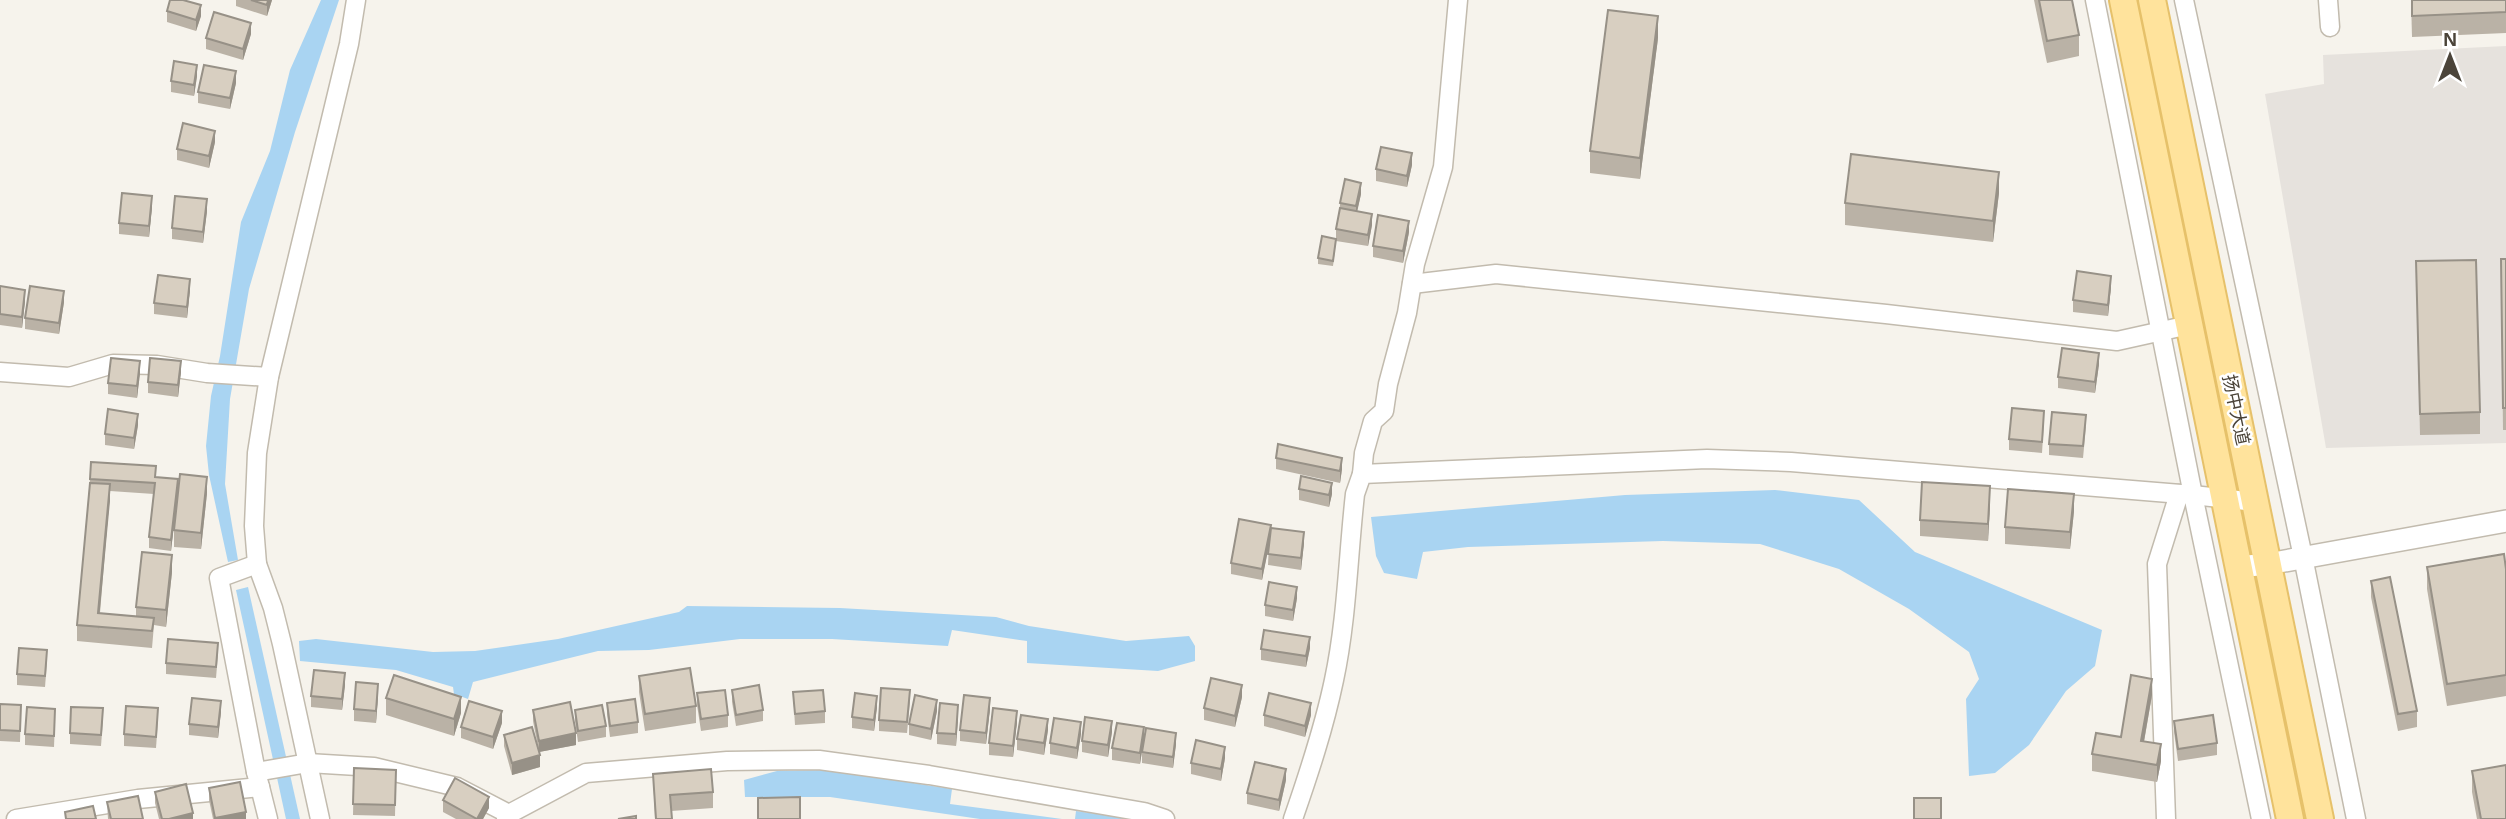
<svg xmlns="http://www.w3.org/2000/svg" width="2506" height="819" viewBox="0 0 2506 819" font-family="Arial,'Noto Sans SC',sans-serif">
<rect width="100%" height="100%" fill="#f6f3ec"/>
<!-- industrial -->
<path fill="#e6e2dd" d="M2506,46v397l-180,5 -61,-354 59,-10 -1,-29z"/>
<!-- water -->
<g fill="#a9d4f2">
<path d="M321,0h18l-44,132 -46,157 -19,110 -5,85 13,76 -10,2 -19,-87 -3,-29 5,-50 9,-40 21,-134 29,-71 20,-81z"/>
<path d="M1775,490l84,10 56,52 187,78 -7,36 -29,25 -37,54 -34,28 -26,3 -3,-77 13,-20 -10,-27 -60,-43 -70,-40 -79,-25 -97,-3 -195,6 -45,5 -6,27 -33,-6 -8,-17 -5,-39 254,-22z"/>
<path d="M248,587l52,232h-14l-50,-229z"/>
<path d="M687,606l153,2 156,9 33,9 97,15 63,-5 6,10v15l-37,10 -131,-8v-22l-75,-11 -4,16 -116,-7h-92l-91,11 -51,1 -125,31 -5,17 -14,-5 -1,-7 -57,-17 -96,-9 -1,-20 17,-2 117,13 42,-1 83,-12 121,-27z"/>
<path d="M829,770l123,19 -2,15 112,15h-82l-150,-22h-85l-1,-17 33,-9z"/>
<path d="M1076,811l56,8h-57z"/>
</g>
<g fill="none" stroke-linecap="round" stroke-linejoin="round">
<defs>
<g id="minor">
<path d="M2095,0l98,495 68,324"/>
<path d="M2184,0l119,557 53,262"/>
<path d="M2328,0l2,27"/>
<path d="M1412,284l84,-10 390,40 231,27 72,-16"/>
<path d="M0,372l69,5 44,-13 44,1 50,8 62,4"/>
<path d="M1362,474l2,-21 9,-32 11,-10 4,-27 19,-71 8,-49 28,-97 15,-167"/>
<path d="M257,564l-38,14 37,194 52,-9 66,4 83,20 52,27 -3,5"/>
<path d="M260,787l8,32"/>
<path d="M509,814l77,-41 141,-12 92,-1 110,15 215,37 21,7"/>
<path d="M16,819l122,-20 122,-12 -4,-15"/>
<path d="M320,819l-38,-175 -9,-36 -16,-44 -3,-38 3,-73 12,-76 80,-333 7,-44"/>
<path d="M1293,819c16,-46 31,-91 41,-139 13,-61 14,-124 21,-186l7,-20 345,-15 84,3 402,33 62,7"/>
<path d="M2166,819l-9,-255 22,-70"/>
</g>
<path id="tertiary" d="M2238,567l30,-3 238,-43"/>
<g id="primary">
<path d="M2123,0l167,819"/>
<path d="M2152,0l168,819"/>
</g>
</defs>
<!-- minor casing -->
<use href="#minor" stroke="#c2bbae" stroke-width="21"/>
<!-- tertiary casing -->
<use href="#tertiary" stroke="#c2bbae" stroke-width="24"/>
<!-- primary casing -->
<use href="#primary" stroke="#e6c16a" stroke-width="30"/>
<!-- minor -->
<use href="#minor" stroke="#fff" stroke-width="18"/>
<!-- tertiary -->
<use href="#tertiary" stroke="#fff" stroke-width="21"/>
<!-- primary -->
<use href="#primary" stroke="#ffe39c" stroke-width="26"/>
</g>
<!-- wall -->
<g fill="#bab2a6">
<path d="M236,0h36l-5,16 -31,-10z"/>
<path d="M2034,0h38l7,35v21l-32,7z"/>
<path d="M2411,0h95v33l-94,4z"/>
<path d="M167,11l34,5 -5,15 -29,-9z"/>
<path d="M251,34l-8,26 -37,-11v-11z"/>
<path d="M1658,38l-18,141 -50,-6v-22z"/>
<path d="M197,76l-3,20 -23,-4v-11z"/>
<path d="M236,83l-6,26 -32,-6v-11z"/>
<path d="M215,142l-6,26 -32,-8v-11z"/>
<path d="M1412,165l-5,22 -31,-6v-12z"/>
<path d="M1999,193l-6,49 -148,-17v-22z"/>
<path d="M1361,194l-4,17 15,14 -4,21 -32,-5 -3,25 -15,-2v-6l18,-20v-9l4,-21v-5z"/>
<path d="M152,207l-3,30 -30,-3v-11z"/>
<path d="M207,211l-4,32 -31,-4v-11z"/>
<path d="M1409,232l-6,31 -30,-6v-11z"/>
<path d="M2501,259h5v171h-3z"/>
<path d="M2416,261l64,151v22l-60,1z"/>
<path d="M0,286l25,15 -3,27 -22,-3z"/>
<path d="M2111,287l-3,29 -35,-4v-12z"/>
<path d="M190,290l-3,28 -33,-4v-11z"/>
<path d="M64,302l-5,32 -34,-5v-11z"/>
<path d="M2099,364l-4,29 -37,-5v-11z"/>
<path d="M181,372l-3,25 -30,-4v-11z"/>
<path d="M140,373l-3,25 -29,-4v-11z"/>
<path d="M2044,422l-2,31 -33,-3v-11z"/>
<path d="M138,425l-4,24 -29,-4v-11z"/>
<path d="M2086,426l-3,32 -34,-3v-11z"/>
<path d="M1276,458l66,11 -2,14 -64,-14z"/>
<path d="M156,477l22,13 -7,61 -22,-3v-11l5,-43 -44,-3 -10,122 36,3v-9l36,-35 -6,55 -12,-2 -2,23 -75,-7v-16l13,-146z"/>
<path d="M1299,489l33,5 -3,13 -30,-7z"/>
<path d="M207,493l-6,56 -27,-2v-17z"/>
<path d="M1990,503l-2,38 -68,-5v-16z"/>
<path d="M2074,511l-4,38 -65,-5v-17z"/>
<path d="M1271,533l33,10 -3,27 -33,-5 1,-22 -7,37 -31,-6v-11z"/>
<path d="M2427,567l79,2v127l-59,10 -20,-117z"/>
<path d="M2371,581l46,130v16l-19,4 -27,-134z"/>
<path d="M1297,598l-4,23 -28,-5v-11z"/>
<path d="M1310,648l-4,19 -45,-7v-11z"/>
<path d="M218,654l-2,24 -50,-4v-11z"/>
<path d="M47,662l-2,25 -28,-2v-11z"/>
<path d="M639,676l57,30v17l-51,8 -6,-39z"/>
<path d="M345,685l-3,25 -31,-3v-11z"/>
<path d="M732,690l31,20v11l-27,5 -4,-24z"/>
<path d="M793,692l32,19v12l-30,2z"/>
<path d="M697,693l31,22v12l-27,4 -4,-26z"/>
<path d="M378,695l-2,28 -22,-2v-12z"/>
<path d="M2152,695l-8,47 17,19 -4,21 -65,-11v-17l29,-17z"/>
<path d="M1242,697l-7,30 -31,-7v-12z"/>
<path d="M386,698l75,15 -7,23 -68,-21z"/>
<path d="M910,701l-3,32 -28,-2v-11z"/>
<path d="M607,703l31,19v11l-28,4 -3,-23z"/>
<path d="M0,704l21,1 -1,37 -20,-1z"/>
<path d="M877,707l-3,24 -22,-3v-11z"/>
<path d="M990,709l-4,35 -26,-3v-11z"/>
<path d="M533,710l43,35 -37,7 -6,-31z"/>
<path d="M575,710l31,16v11l-28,5 -3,-21z"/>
<path d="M937,711l-6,29 -22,-5v-11z"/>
<path d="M221,712l-3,26 -29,-3v-11z"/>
<path d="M1264,715h47l-6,22 -41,-11z"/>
<path d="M958,716l-2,30 -19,-2v-11z"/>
<path d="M55,720l-1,27 -29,-2v-11z"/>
<path d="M103,720l-2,26 -31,-2v-11z"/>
<path d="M158,720l-2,28 -32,-2v-12z"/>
<path d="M2174,721l43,22v12l-39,6 -4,-29z"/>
<path d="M1017,722l-4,35 -24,-2v-12z"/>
<path d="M502,723l-9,26 -32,-11v-11z"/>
<path d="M1048,730l-4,25 -27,-5v-11z"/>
<path d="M1112,732l-4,25 -26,-5v-11z"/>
<path d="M1081,734l-4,25 -27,-5v-11z"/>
<path d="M504,735l36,32 -28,8 -8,-29z"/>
<path d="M1144,738l-4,26 -28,-4v-12z"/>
<path d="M1176,744l-3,24 -31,-5v-11z"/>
<path d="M1225,758l-4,23 -30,-7v-11z"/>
<path d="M354,768l42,2 -1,46 -42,-1z"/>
<path d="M2472,771l34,48h-29l-5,-27z"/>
<path d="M653,774l60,18v16l-42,3 1,8h-17z"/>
<path d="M1286,780l-7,31 -32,-7v-11z"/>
<path d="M209,788l37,31h-33l-4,-19z"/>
<path d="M155,792l38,27h-34l-4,-16z"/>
<path d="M443,800l46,8 -6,11h-27l-13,-7z"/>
<path d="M107,802l36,17h-35z"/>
</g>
<!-- shaded-wall -->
<g fill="#979187">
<path d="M268,0h4l-5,16v-11z"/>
<path d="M201,5v11l-5,15v-11z"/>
<path d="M1658,16v22l-18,141v-21z"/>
<path d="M251,23v11l-8,26v-11z"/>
<path d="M197,65v11l-3,20v-11z"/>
<path d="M236,71v12l-6,26v-11z"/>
<path d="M215,131v11l-6,26v-12z"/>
<path d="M1412,153v12l-5,22v-11z"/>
<path d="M1999,172v21l-6,49v-21z"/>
<path d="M1361,183v11l-5,23v-11z"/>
<path d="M152,196v11l-3,30v-11z"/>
<path d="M207,199v12l-4,32v-11z"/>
<path d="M1372,214v11l-4,21v-11z"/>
<path d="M1409,221v11l-6,31v-12z"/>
<path d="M2111,276v11l-3,29v-11z"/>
<path d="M190,279v11l-3,28v-11z"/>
<path d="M25,290v11l-3,27v-11z"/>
<path d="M64,291v11l-5,32v-11z"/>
<path d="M2099,353v11l-4,29v-11z"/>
<path d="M140,361v12l-3,25v-12z"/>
<path d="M181,361v11l-3,25v-12z"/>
<path d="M138,414v11l-4,24v-11z"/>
<path d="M1342,458v11l-2,14v-12z"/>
<path d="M207,477v16l-6,56v-16z"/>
<path d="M178,479v11l-7,61v-11z"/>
<path d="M1332,483v11l-3,13v-12z"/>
<path d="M110,484v17l-12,129v-17z"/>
<path d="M1990,486v17l-2,38v-17z"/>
<path d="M2074,494v17l-4,38v-17z"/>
<path d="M1271,525v11l-9,44v-11z"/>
<path d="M1304,532v11l-3,27v-12z"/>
<path d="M172,555v17l-6,55v-17z"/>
<path d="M1297,587v11l-4,23v-11z"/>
<path d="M1310,637v11l-4,19v-11z"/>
<path d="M345,673v12l-3,25v-11z"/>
<path d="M2152,679v16l-11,63v-17z"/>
<path d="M378,684v11l-2,28v-12z"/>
<path d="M1242,685v12l-7,30v-11z"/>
<path d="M877,696v11l-3,24v-11z"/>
<path d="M461,697v16l-7,23v-17z"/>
<path d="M990,698v11l-4,35v-11z"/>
<path d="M937,700v11l-6,29v-11z"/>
<path d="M221,701v11l-3,26v-11z"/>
<path d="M1311,703v12l-6,22v-11z"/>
<path d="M958,705v11l-2,30v-12z"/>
<path d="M502,711v12l-9,26v-12z"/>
<path d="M1017,711v11l-4,35v-11z"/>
<path d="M1048,719v11l-4,25v-12z"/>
<path d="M1112,721v11l-4,25v-12z"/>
<path d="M1081,722v12l-4,25v-11z"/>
<path d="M1144,727v11l-4,26v-11z"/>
<path d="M576,733v12l-37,7v-11z"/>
<path d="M1176,733v11l-3,24v-11z"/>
<path d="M2161,744v17l-4,21v-17z"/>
<path d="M1225,747v11l-4,23v-12z"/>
<path d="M540,755v12l-28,8v-12z"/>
<path d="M1286,769v11l-7,31v-11z"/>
<path d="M489,797v11l-6,11h-6z"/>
<path d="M246,812v7h-31v-1z"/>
<path d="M193,813v6h-24z"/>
</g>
<!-- building -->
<g fill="#d8cfc1" stroke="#979187" stroke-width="2">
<path d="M170,0h13l18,5 -5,15 -29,-9z"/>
<path d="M251,0h17l-1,5z"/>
<path d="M2039,0h33l7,35 -32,6z"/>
<path d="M2412,0h94v12l-94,4z"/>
<path d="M1608,10l50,6 -18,142 -50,-7z"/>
<path d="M214,12l37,11 -8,26 -37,-11z"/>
<path d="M174,61l23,4 -3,20 -23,-4z"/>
<path d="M204,65l32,6 -6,27 -32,-6z"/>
<path d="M183,123l32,8 -6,25 -32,-7z"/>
<path d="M1381,147l31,6 -5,23 -31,-7z"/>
<path d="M1851,154l148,18 -6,49 -148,-18z"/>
<path d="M1345,179l16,4 -5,23 -16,-3z"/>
<path d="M122,193l30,3 -3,30 -30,-3z"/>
<path d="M175,196l32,3 -4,33 -31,-4z"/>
<path d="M1340,208l32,6 -4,21 -32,-6z"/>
<path d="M1378,215l31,6 -6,30 -30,-5z"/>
<path d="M1322,236l14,3 -3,22 -15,-3z"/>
<path d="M2501,259h5v149h-3z"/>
<path d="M2476,260l4,152 -60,2 -4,-153z"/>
<path d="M2077,271l34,5 -3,29 -35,-5z"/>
<path d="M158,275l32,4 -3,28 -33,-4z"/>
<path d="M0,286l25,4 -3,27 -22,-3z"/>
<path d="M30,286l34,5 -5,32 -34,-5z"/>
<path d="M2062,348l37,5 -4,29 -37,-5z"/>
<path d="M111,358l29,3 -3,25 -29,-3z"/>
<path d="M150,358l31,3 -3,24 -30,-3z"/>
<path d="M2012,408l32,3 -2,31 -33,-3z"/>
<path d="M108,409l30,5 -4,24 -29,-4z"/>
<path d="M2052,412l34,3 -3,31 -34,-2z"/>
<path d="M1278,444l64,14 -2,13 -64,-13z"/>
<path d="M91,462l65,4 -1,11 23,2 -7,61 -22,-3 6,-54 -65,-4z"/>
<path d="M180,474l27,3 -6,56 -27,-3z"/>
<path d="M1301,476l31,7 -3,12 -30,-6z"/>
<path d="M1922,482l68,4 -2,38 -68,-4z"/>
<path d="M90,483l20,1 -12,129 56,5 -2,13 -75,-6z"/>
<path d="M2008,489l66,5 -4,38 -65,-5z"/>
<path d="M1239,519l32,6 -9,44 -31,-6z"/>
<path d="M1271,528l33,4 -3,26 -33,-4z"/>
<path d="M142,552l30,3 -6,55 -30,-3z"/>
<path d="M2504,554l2,15v106l-59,9 -20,-117z"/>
<path d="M2390,577l27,134 -19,3 -27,-133z"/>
<path d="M1269,582l28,5 -4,23 -28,-5z"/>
<path d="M1264,630l46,7 -4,19 -45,-7z"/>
<path d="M168,639l50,4 -2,24 -50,-4z"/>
<path d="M19,648l28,2 -2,26 -28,-2z"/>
<path d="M690,668l6,38 -51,8 -6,-38z"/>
<path d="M314,670l31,3 -3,26 -31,-3z"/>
<path d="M394,675l67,22 -7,22 -68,-21z"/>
<path d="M2131,675l21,4 -11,62 20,3 -4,21 -65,-11 4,-21 25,4z"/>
<path d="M1211,678l31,7 -7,31 -31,-8z"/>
<path d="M356,682l22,2 -2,27 -22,-2z"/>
<path d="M759,685l4,25 -27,5 -4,-25z"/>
<path d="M881,688l29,2 -3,32 -28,-2z"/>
<path d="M725,690l3,25 -27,4 -4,-26z"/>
<path d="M823,690l2,21 -30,3 -2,-22z"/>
<path d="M855,693l22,3 -3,24 -22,-3z"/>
<path d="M1269,693l42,10 -6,23 -41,-11z"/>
<path d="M915,695l22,5 -6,29 -22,-5z"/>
<path d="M964,695l26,3 -4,35 -26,-3z"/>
<path d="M192,698l29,3 -3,26 -29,-3z"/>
<path d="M635,699l3,23 -28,4 -3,-23z"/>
<path d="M469,701l33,10 -9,26 -32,-10z"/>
<path d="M570,702l6,31 -37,8 -6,-31z"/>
<path d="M940,703l18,2 -2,29 -19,-1z"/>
<path d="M0,704l21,1 -1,26 -20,-1z"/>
<path d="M602,705l4,21 -28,5 -3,-21z"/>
<path d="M126,706l32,2 -2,29 -32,-3z"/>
<path d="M27,707l28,2 -1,27 -29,-2z"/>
<path d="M71,707l32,1 -2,27 -31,-2z"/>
<path d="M993,708l24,3 -4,35 -24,-3z"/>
<path d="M1021,715l27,4 -4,24 -27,-4z"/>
<path d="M2213,715l4,28 -39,6 -4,-28z"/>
<path d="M1085,717l27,4 -4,24 -26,-4z"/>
<path d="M1054,718l27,4 -4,26 -27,-5z"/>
<path d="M1117,723l27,4 -4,26 -28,-5z"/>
<path d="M532,727l8,28 -28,8 -8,-28z"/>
<path d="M1146,728l30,5 -3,24 -31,-5z"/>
<path d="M1196,740l29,7 -4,22 -30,-6z"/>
<path d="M1255,762l31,7 -7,31 -32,-7z"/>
<path d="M2506,765v54h-25l-9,-48z"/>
<path d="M354,768l42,2 -1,35 -42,-1z"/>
<path d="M711,769l2,23 -43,3 2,24h-16l-3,-45z"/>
<path d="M455,778l34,19 -12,22 -34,-19z"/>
<path d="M240,782l6,30 -31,6 -6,-30z"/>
<path d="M186,784l7,29 -24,6h-7l-7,-27z"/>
<path d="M138,796l5,23h-32l-4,-17z"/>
<path d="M800,797v22h-42v-21z"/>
<rect x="1914" y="798" width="27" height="21"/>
<path d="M93,806l3,13h-30l-1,-7z"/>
<path d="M636,816v3h-18z"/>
</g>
<g text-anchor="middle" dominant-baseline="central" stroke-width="5" stroke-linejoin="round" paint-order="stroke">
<!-- street labels -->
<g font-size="18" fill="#4b4439" stroke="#fff">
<text transform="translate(2236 410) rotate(78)">扬中大道</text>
</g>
</g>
<!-- north arrow -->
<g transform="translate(2450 56)" stroke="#ffffff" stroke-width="5" paint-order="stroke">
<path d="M0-5L12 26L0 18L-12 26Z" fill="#4b4439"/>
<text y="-10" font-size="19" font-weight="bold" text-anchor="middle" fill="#4b4439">N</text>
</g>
</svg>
